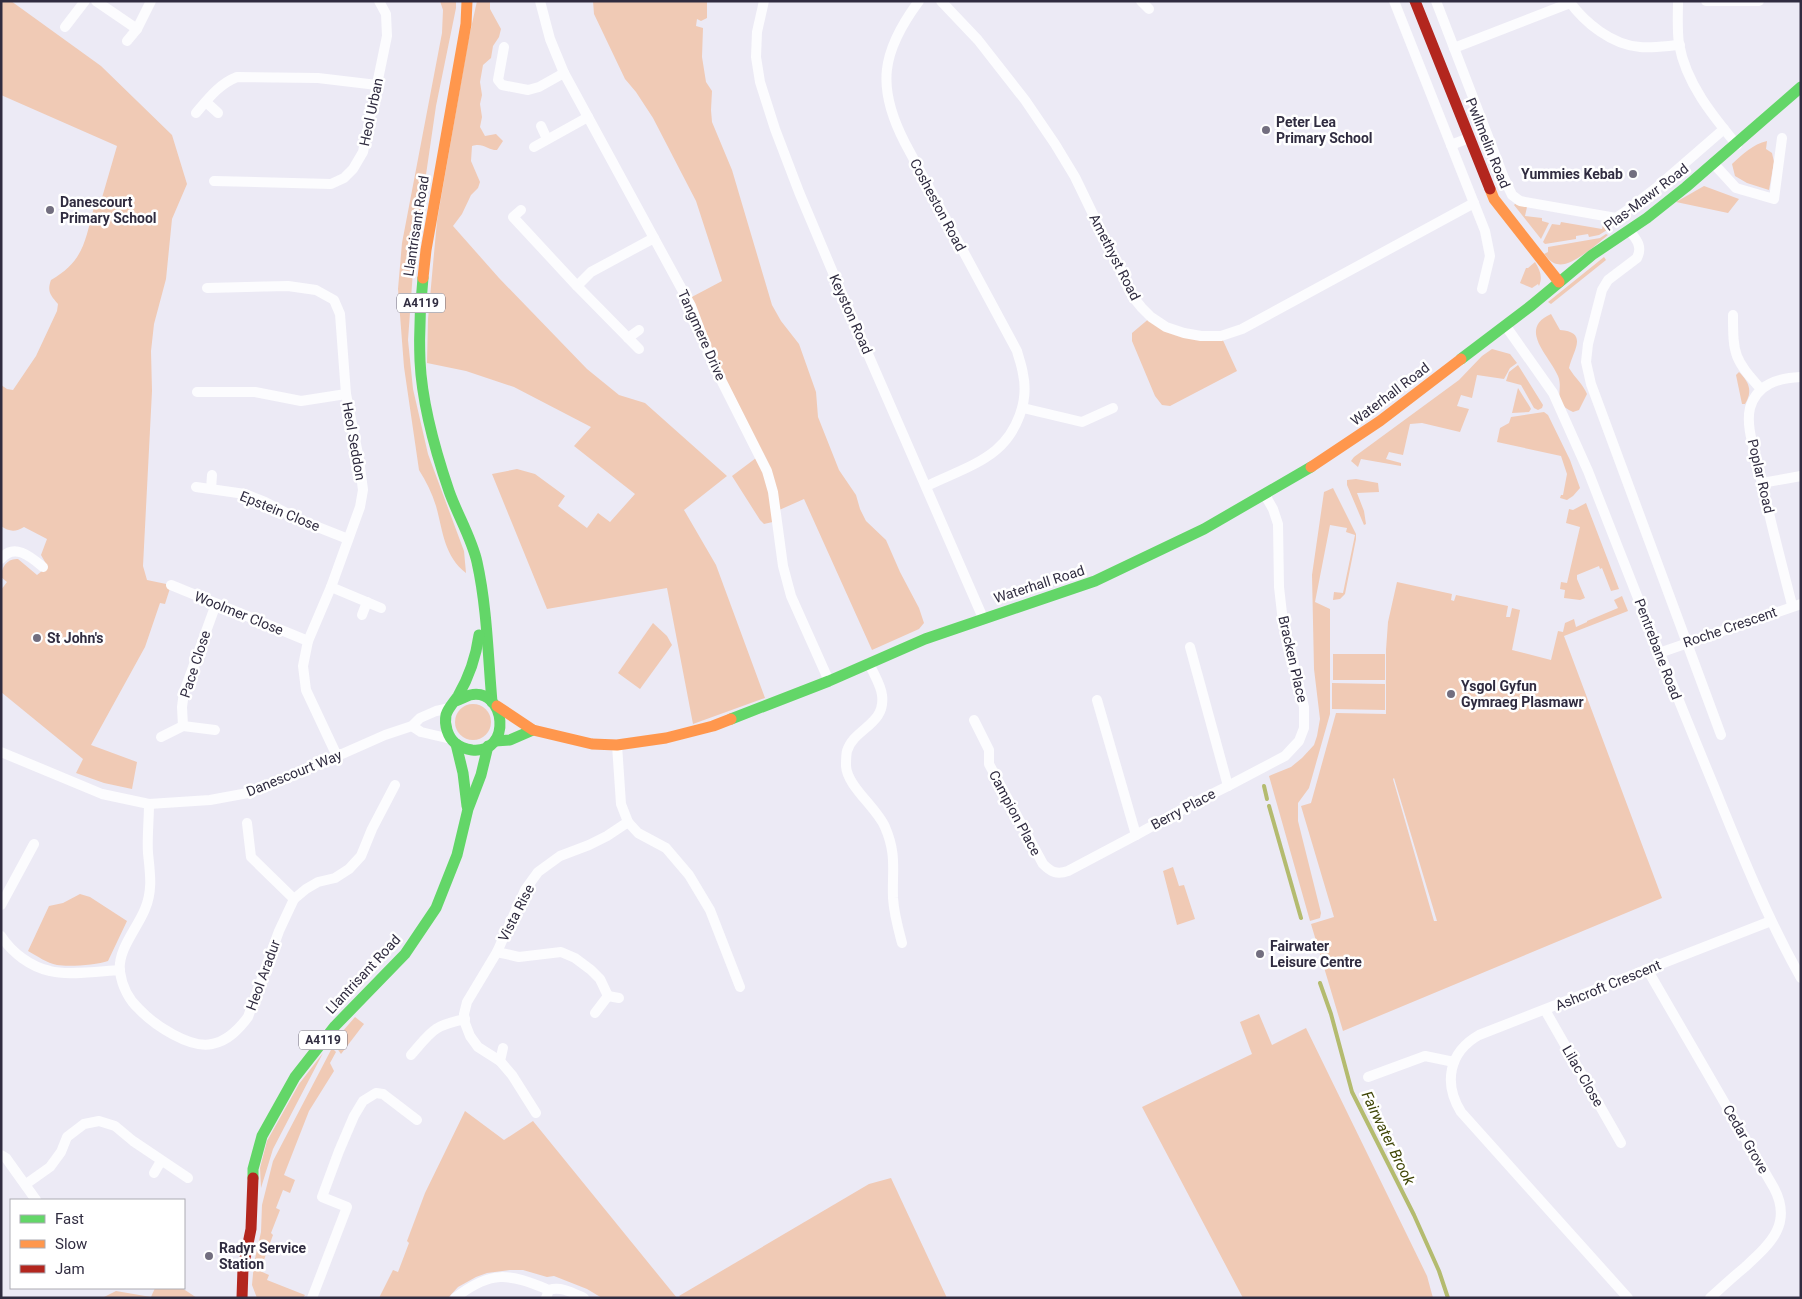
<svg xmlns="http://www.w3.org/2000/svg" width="1802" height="1299" viewBox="0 0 1802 1299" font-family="Roboto,sans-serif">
<rect width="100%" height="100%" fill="#eceaf5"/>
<!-- green -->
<g fill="#f0cab5" fill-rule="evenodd">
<path d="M1,1h10l90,65 71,69 15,49 -15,35 -6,60 -12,45 -3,27 1,40 -9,175 4,14 24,5 -6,19 -5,-1 -15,44 -54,98 46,17 -5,27 -28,-6 -28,-10 7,-14 -82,-67v-102l6,-8 -6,-5c0,-9 6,-19 17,-18l19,16 5,-4 3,-9 -4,-7 6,-16 -23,-12c-8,5 -15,5 -23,-1v-141l6,4 6,1 23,-34 21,-45 1,-7c-8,-9 -11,-13 -7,-24 33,-19 34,-39 43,-73l5,1 18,-62 -116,-51z"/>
<path d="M440,1h16v7l-20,98 -22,151 -6,83 5,49 15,65 36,97 2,22c-22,-17 -23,-42 -30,-67 -4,-13 -10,-25 -17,-36l-15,-103 -6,-78 4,-46 40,-210 1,-23z"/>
<path d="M477,1h13v8l11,20 -2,8 -6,9 -2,12 -8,7 -3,17 2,13 -2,9 2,13 -2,10 5,9 11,-2 7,7 -6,9c-10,0 -14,-8 -25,-4l-1,15 9,21 -2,6 -7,7 -9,19 -9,12 46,52 88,91 32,26 26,8 82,73 -43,34 32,55 49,133 -72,26 -26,-136 -120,21 -55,-135 25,-5 18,5 30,22 -7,10 29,22 11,-15 12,9 25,-28 -61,-48 17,-19 -77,-40 -48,-16 -39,-8 1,-44 9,-98 31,-179z"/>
<path d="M593,1h114v17l-6,3 -4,-2 -1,7 7,2 -1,29 4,25 6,9 -1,19 1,12 20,48 40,135 9,16 18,23 17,48 2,25 21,53 17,25 4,14 6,12 20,19 14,32 19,36 5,15 -5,6 -47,21 -68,-151 -27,12v10l-13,3 -4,-4 -28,-44 28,-21 -72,-156 34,-18 -26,-80 -43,-83 -17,-26 -11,-13 -31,-65z"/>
<path d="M1767,141l-1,8 6,4 2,9 -5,28 -22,-7 -12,-7 -3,-12c10,-9 21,-20 35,-23z"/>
<path d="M1704,186l35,13 -11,14 -52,-11z"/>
<path d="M1515,204l12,3 -2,9 17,2v3l7,2 -8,16 -27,-34z"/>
<path d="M1604,221l10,2 1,2 -16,10 -10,2 -1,-3 -12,2v3l-31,5 -2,-2 9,-18 8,1 1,-3 41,7z"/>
<path d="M1606,234l2,1c-11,9 -37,33 -51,29 -6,-1 -9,-6 -13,-10l4,-2v-5l52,-9z"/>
<path d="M1604,257l2,3 -55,44 -3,-2z"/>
<path d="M1535,262c5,8 8,15 4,24l-1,-2 -6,4 -12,-5 6,-15h2z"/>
<path d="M1551,314l9,16c29,2 13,21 9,38 6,10 14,16 18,26l-8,16 -6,2c-22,-10 -9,-22 -15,-36 -8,-20 -41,-47 -7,-62z"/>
<path d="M1151,317l15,10 55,9 16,35 -67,35 -8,-1 -7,-9 -23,-55v-8z"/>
<path d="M1492,349l18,5 7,9 -7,5 -6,11 -27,-4 -5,23 -11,-3 -4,11 12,3 -9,23 -38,-9 -12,1 -7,31 -14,-3 -3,7 15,4v3l-40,-7 -3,8 -7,-6 3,-4 105,-77 23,-24z"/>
<path d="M1518,365l25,40 -1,3 -4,2 -4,-2 -13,-23 -15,-4 3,-9z"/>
<path d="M1739,372c10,10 14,19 6,32h-3l-6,-29z"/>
<path d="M1518,388l12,19 1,2 -2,3 -17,1z"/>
<path d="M1544,412l4,3 22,45 10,28 -7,8 -6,4 -7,-2 1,-3h2l4,-21 -6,-18 -64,-14 3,-14 9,-5 2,-6z"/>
<path d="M1356,479l22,4 1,9 -22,1 7,18 2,13 -2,1 -17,-40v-5z"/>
<path d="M1333,488l23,46v5l-11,55 -5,5 -7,1 1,-8 9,1 12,-58 -9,-3 1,-4 -17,-3 -15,77 15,7v105l-21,74 -11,15v18l23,92 -1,5 -10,3 -41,-145 22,-9 11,-9 12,-13 3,-9 3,-17 -6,-50 -2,-94 12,-83z"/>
<path d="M1586,503l33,86 -8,2 -9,-23 -2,1 -1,-3 -22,9v4l8,19 -5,2 -16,-2 1,-8 -5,-1 1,-7 6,1 13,-56 -14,-4 3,-14 4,1z"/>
<path d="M1397,582l55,12 -1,6 3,1 2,-6 52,11 -2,11h4l2,-9 8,2 -8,40 39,10 7,-29 5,1 2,-9 9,-4 2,8 11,-5v-1l31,-13 -4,-8 8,-4 6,15 -64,25 98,262 -319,133 -32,-107 23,-7 -33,-111 10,-3 25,-90 50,1v-64l2,-28zM1394,778l43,143h-3l-41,-142z"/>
<path d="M653,623l14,13 5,9 -32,44 -22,-16z"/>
<rect x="1333" y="654" width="52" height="26"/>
<path d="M1332,683l53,1v26l-53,-1z"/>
<circle cx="473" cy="722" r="18"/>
<path d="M1173,867l6,19 5,-1 11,34 -18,6 -14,-54z"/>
<path d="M80,894l10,3 37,24 -19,40c-11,4 -39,6 -51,4 -10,-2 -20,-9 -29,-14l21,-45 14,-3z"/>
<path d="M1259,1014l13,31 34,-17 121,248 6,22h-190l-101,-191 110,-53 -12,-32z"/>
<path d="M355,1017l9,7 -23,30 -7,-10 2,-5z"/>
<path d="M332,1048l4,4 -6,11 4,8 -25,40 -25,64 11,5 -5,13 -7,-3 -7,18 4,2 -9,23 2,2 -13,36 9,4 -2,5 38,15 -2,3h-46l-5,-13 2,-22 7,-31 1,-27 11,-44z"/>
<path d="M323,1053l-50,96 -12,39 -1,-20 7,-27 32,-57z"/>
<path d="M465,1111l39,29 29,-19 144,177h-75l-15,-9 -33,-13 -7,1 -24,-7h-13l-23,3 -11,4 -18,10 -10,11h-69l14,-28 5,2 11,-29 -2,-2 18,-48z"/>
<path d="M891,1178l56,120h-266l-2,-2 190,-112z"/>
<path d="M155,1288h27l15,10h-95l14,-7 35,6z"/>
</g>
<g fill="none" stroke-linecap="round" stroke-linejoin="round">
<!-- stream -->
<g stroke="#b4bb6f" stroke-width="4">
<path d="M1264,786l3,13"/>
<path d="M1269,806l32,112"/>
<path d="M1320,983l11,31 21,78 62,123 25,56 9,27"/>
</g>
<!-- street -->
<g stroke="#fcfcfe" stroke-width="10">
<path d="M96,1l41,28"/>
<path d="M540,1l10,38 14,34 127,233 21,56 55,109 6,21 10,74 8,30 38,85"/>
<path d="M764,1l-7,31 -1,25 4,25 15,47 24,63 48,114 136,312"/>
<path d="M919,1c-38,51 -43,86 -14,142l112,208c2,8 5,15 6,23 6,27 -6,58 -27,76 -19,16 -47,25 -69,36"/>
<path d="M941,1l37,39 47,60 30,44 20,33 58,120 9,11 9,9 15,10 18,6 17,3h20l21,-7 232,-126"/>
<path d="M1141,1l8,8"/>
<path d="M1394,1l91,230 5,25 -8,33"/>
<path d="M1436,1l68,177 8,17 8,6 96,17 9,-6 31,-24 68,-59"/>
<path d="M1569,1c16,22 43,44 71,46 13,1 26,-1 40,-2"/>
<path d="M1678,1c0,14 -1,29 1,43 7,39 33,71 58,101"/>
<path d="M1706,1h53"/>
<path d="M65,27l20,-26"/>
<path d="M127,41l10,-12 14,-28"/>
<path d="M504,47l-6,33 4,5 26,5 11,-3 25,-14"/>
<path d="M1454,48l116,-45"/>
<path d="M206,102l12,11"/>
<path d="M196,113c12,-14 23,-29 41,-36l81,1 59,7"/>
<path d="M541,126l6,13"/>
<path d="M1451,145l18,-7"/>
<path d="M534,147l54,-30"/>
<path d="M1714,164l22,24 38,11 8,-61"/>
<path d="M214,181l117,3 13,-6 9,-9 10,-17 24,-116 -1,-22 -7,-13"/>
<path d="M521,210l-8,7 64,69 62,63"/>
<path d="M1629,230c7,9 14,16 8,28l-29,22 -6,10 -14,54 -2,18 5,22 130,351"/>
<path d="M577,286l14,-14 63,-34"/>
<path d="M207,288l81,-2 28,4 18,10 6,14 6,80 13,65 4,31 -3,17 -29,80 -23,54 -5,25 3,24 31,66"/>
<path d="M1733,315c0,40 1,44 28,74"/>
<path d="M1505,325l48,68 35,78c41,105 82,209 125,313 27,66 53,132 88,194"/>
<path d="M628,338l11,-8"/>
<path d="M197,392h58l46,9 45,-7"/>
<path d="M1023,408l59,14 31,-14"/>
<path d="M1762,483l39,-7"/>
<path d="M196,487l49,7 20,8 35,18 48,19"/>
<path d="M211,489l1,-14"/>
<path d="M1,559c13,-17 30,-2 42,8"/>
<path d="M171,585l137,56"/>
<path d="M331,587l50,21"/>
<path d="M1792,605c-12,-48 -25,-96 -35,-144 -4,-16 -11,-36 -7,-53 7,-24 28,-30 51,-31"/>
<path d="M362,615l5,-13"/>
<path d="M1659,653l142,-49"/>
<path d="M869,663c4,10 12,22 13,32 4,30 -28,33 -35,56 -1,4 -1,11 -1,15 1,20 31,42 39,61 12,28 7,42 8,71 1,16 5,30 9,45"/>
<path d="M1097,700l39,135 58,-32 34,-17 -38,-139"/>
<path d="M974,720l15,30v14l54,100c8,8 14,11 25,7l68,-36"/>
<path d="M183,726l-1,-19 2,-15 32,-88"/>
<path d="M412,726l9,6 30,7"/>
<path d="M161,737l22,-11 32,4"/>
<path d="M617,745l4,59 7,18 10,11 28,15 23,27 21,35 30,77"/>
<path d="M1,752l101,42 47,10 61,-4 38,-7 42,-16 95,-42 27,-9 8,-8 16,-7 14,-3"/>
<path d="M1228,786l57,-30 14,-15 5,-13v-21l-21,-85 -4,-35 -1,-63 -5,-15 -8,-14"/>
<path d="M149,804c0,16 -2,33 -1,49 2,20 5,37 -3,56 -8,20 -28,41 -25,63 2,14 9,28 19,37 15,16 51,40 73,35 16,-3 27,-15 36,-27l31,-86 15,-32 12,-10 12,-7 17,-4 14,-9 12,-13 11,-27 23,-44"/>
<path d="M247,823l4,34 43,42"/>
<path d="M1,905l33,-61"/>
<path d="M1,936c11,17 30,31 49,35 18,5 51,0 70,-1"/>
<path d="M497,952l22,5 42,-5 14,6 16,12 9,9 8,17 -13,17"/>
<path d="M1647,969l127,219c19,36 -4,56 -29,79 -12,10 -23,20 -35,31"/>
<path d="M608,996l11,2"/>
<path d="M1545,1010l76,133"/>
<path d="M411,1055c21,-24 21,-29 54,-36"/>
<path d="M500,1061l3,-13"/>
<path d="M1368,1077l57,-21 29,6"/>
<path d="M536,1113l-24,-38 -12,-14 -22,-14 -8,-11 -5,-13 -1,-9 3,-12 30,-50 28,-62 13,-18 22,-16 29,-11 18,-9 21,-14"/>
<path d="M1,1155l5,3 30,42"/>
<path d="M154,1173l7,-12"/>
<path d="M26,1184l24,-17 11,-15 6,-15 17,-13 15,-3 16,5 18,15 55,37"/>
<path d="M312,1298l35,-91 -25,-10 17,-46 15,-35 9,-15 13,-8 7,1 34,26"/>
<path d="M455,1298c36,-28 53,-25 94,-8"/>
<path d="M546,1298l3,-8c12,-4 24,3 35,8"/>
<path d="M1628,1298l-167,-186c-18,-29 -12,-60 18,-77l292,-114"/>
</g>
<!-- fast -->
<g stroke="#63d668" stroke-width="11">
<path d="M423,278c-3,27 -4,56 -3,83 2,44 15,89 29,130 8,23 23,48 28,71 10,45 11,94 15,140"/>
<path d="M1461,359l71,-54 60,-50 55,-37 39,-31 115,-100"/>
<path d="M456,701c5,-2 9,-4 14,-6 36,-8 43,59 2,55 -6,-1 -12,-3 -17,-7 -7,-6 -11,-18 -9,-28 2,-7 8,-13 12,-19 11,-19 18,-39 21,-61"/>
<path d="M731,719l98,-38 96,-42 170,-58 109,-52 107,-62"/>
<path d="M495,741l15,-1 23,-10"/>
<path d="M456,744l7,29 4,33"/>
<path d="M253,1178v-9l9,-33 33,-59 40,-51 70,-72 31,-46 21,-53 11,-46 13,-34 7,-29"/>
</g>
<!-- slow -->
<g stroke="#ff974d" stroke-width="11">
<path d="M1490,189l4,10 65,83"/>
<path d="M423,278l3,-28 40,-226 1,-23"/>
<path d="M1311,467l69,-46 81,-62"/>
<path d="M497,706l36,24 59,14 25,1 49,-7 47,-12 18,-7"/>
</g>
<!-- jam -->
<g stroke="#b3261e" stroke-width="11">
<path d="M1415,1l75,188"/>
<path d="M242,1298l1,-30 8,-39 2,-51"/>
</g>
</g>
<!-- markers -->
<g fill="#726e7f" stroke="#fff" stroke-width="2">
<circle cx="1266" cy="130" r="5"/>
<circle cx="1633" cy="174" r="5"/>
<circle cx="50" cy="210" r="5"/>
<circle cx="37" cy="638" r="5"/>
<circle cx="1451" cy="694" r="5"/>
<circle cx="1260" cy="954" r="5"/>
<circle cx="209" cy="1256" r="5"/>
</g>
<g text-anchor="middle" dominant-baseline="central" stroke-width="5" stroke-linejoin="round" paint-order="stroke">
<!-- shield labels -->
<g fill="#fff" stroke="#6e6b79" stroke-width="1">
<rect x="397" y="293.5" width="48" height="19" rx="4"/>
<rect x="299" y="1030.5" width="48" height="19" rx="4"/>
</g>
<g font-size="12" font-weight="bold" fill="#302c40">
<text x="421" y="303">A4119</text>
<text x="323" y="1040">A4119</text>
</g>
<!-- street labels -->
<g font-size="14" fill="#302c40" stroke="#fff">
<text transform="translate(371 112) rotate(-78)">Heol Urban</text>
<text transform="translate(1488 143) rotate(68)">Pwllmelin Road</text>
<text transform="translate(1646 197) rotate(-37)">Plas-Mawr Road</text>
<text transform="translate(938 205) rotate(62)">Cosheston Road</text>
<text transform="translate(416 226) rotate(-81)">Llantrisant Road</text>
<text transform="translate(1115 257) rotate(63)">Amethyst Road</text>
<text transform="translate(851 314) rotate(66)">Keyston Road</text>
<text transform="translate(702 335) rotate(66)">Tangmere Drive</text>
<text transform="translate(1390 394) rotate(-37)">Waterhall Road</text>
<text transform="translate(354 441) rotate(80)">Heol Seddon</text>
<text transform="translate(1761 476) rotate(77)">Poplar Road</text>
<text transform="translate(280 511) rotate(22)">Epstein Close</text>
<text transform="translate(1039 584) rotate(-18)">Waterhall Road</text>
<text transform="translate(239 613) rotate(22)">Woolmer Close</text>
<text transform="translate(1730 627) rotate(-19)">Roche Crescent</text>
<text transform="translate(1658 649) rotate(69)">Pentrebane Road</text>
<text transform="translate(1293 659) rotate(77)">Bracken Place</text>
<text transform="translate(195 664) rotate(-72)">Pace Close</text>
<text transform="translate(294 773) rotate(-22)">Danescourt Way</text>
<text transform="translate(1183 809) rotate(-28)">Berry Place</text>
<text transform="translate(1015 813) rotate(62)">Campion Place</text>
<text transform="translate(516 913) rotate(-63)">Vista Rise</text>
<text transform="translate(363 974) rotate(-47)">Llantrisant Road</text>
<text transform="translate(263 975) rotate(-70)">Heol Aradur</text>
<text transform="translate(1608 985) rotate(-22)">Ashcroft Crescent</text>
<text transform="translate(1583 1076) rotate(60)">Lilac Close</text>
<text transform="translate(1746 1139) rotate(60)">Cedar Grove</text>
</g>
<!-- poi labels -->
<g font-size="14" font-weight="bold" fill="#302c40" stroke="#fff" text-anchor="start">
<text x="1276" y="122">Peter Lea<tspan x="1276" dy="16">Primary School</tspan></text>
<text x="1623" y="174" text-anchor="end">Yummies Kebab</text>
<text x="60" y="202">Danescourt<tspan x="60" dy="16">Primary School</tspan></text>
<text x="47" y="638">St John's</text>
<text x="1461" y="686">Ysgol Gyfun<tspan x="1461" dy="16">Gymraeg Plasmawr</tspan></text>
<text x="1270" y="946">Fairwater<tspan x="1270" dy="16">Leisure Centre</tspan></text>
<text x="219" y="1248">Radyr Service<tspan x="219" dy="16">Station</tspan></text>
</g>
<!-- water labels -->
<g font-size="15" font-style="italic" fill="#3e4405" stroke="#fff">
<text transform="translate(1388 1138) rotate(64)">Fairwater Brook</text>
</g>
</g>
<!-- border -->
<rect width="1802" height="1299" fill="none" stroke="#302c40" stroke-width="5"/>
<!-- legend -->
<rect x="10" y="1199" width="175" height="90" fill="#ffffff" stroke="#acabb3"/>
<rect x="20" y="1215" width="25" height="8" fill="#63d668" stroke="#acabb3"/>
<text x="55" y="1224" font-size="15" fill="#302c40">Fast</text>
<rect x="20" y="1240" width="25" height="8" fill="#ff974d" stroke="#acabb3"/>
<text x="55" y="1249" font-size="15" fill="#302c40">Slow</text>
<rect x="20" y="1265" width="25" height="8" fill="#b3261e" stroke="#acabb3"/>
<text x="55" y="1274" font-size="15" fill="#302c40">Jam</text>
</svg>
